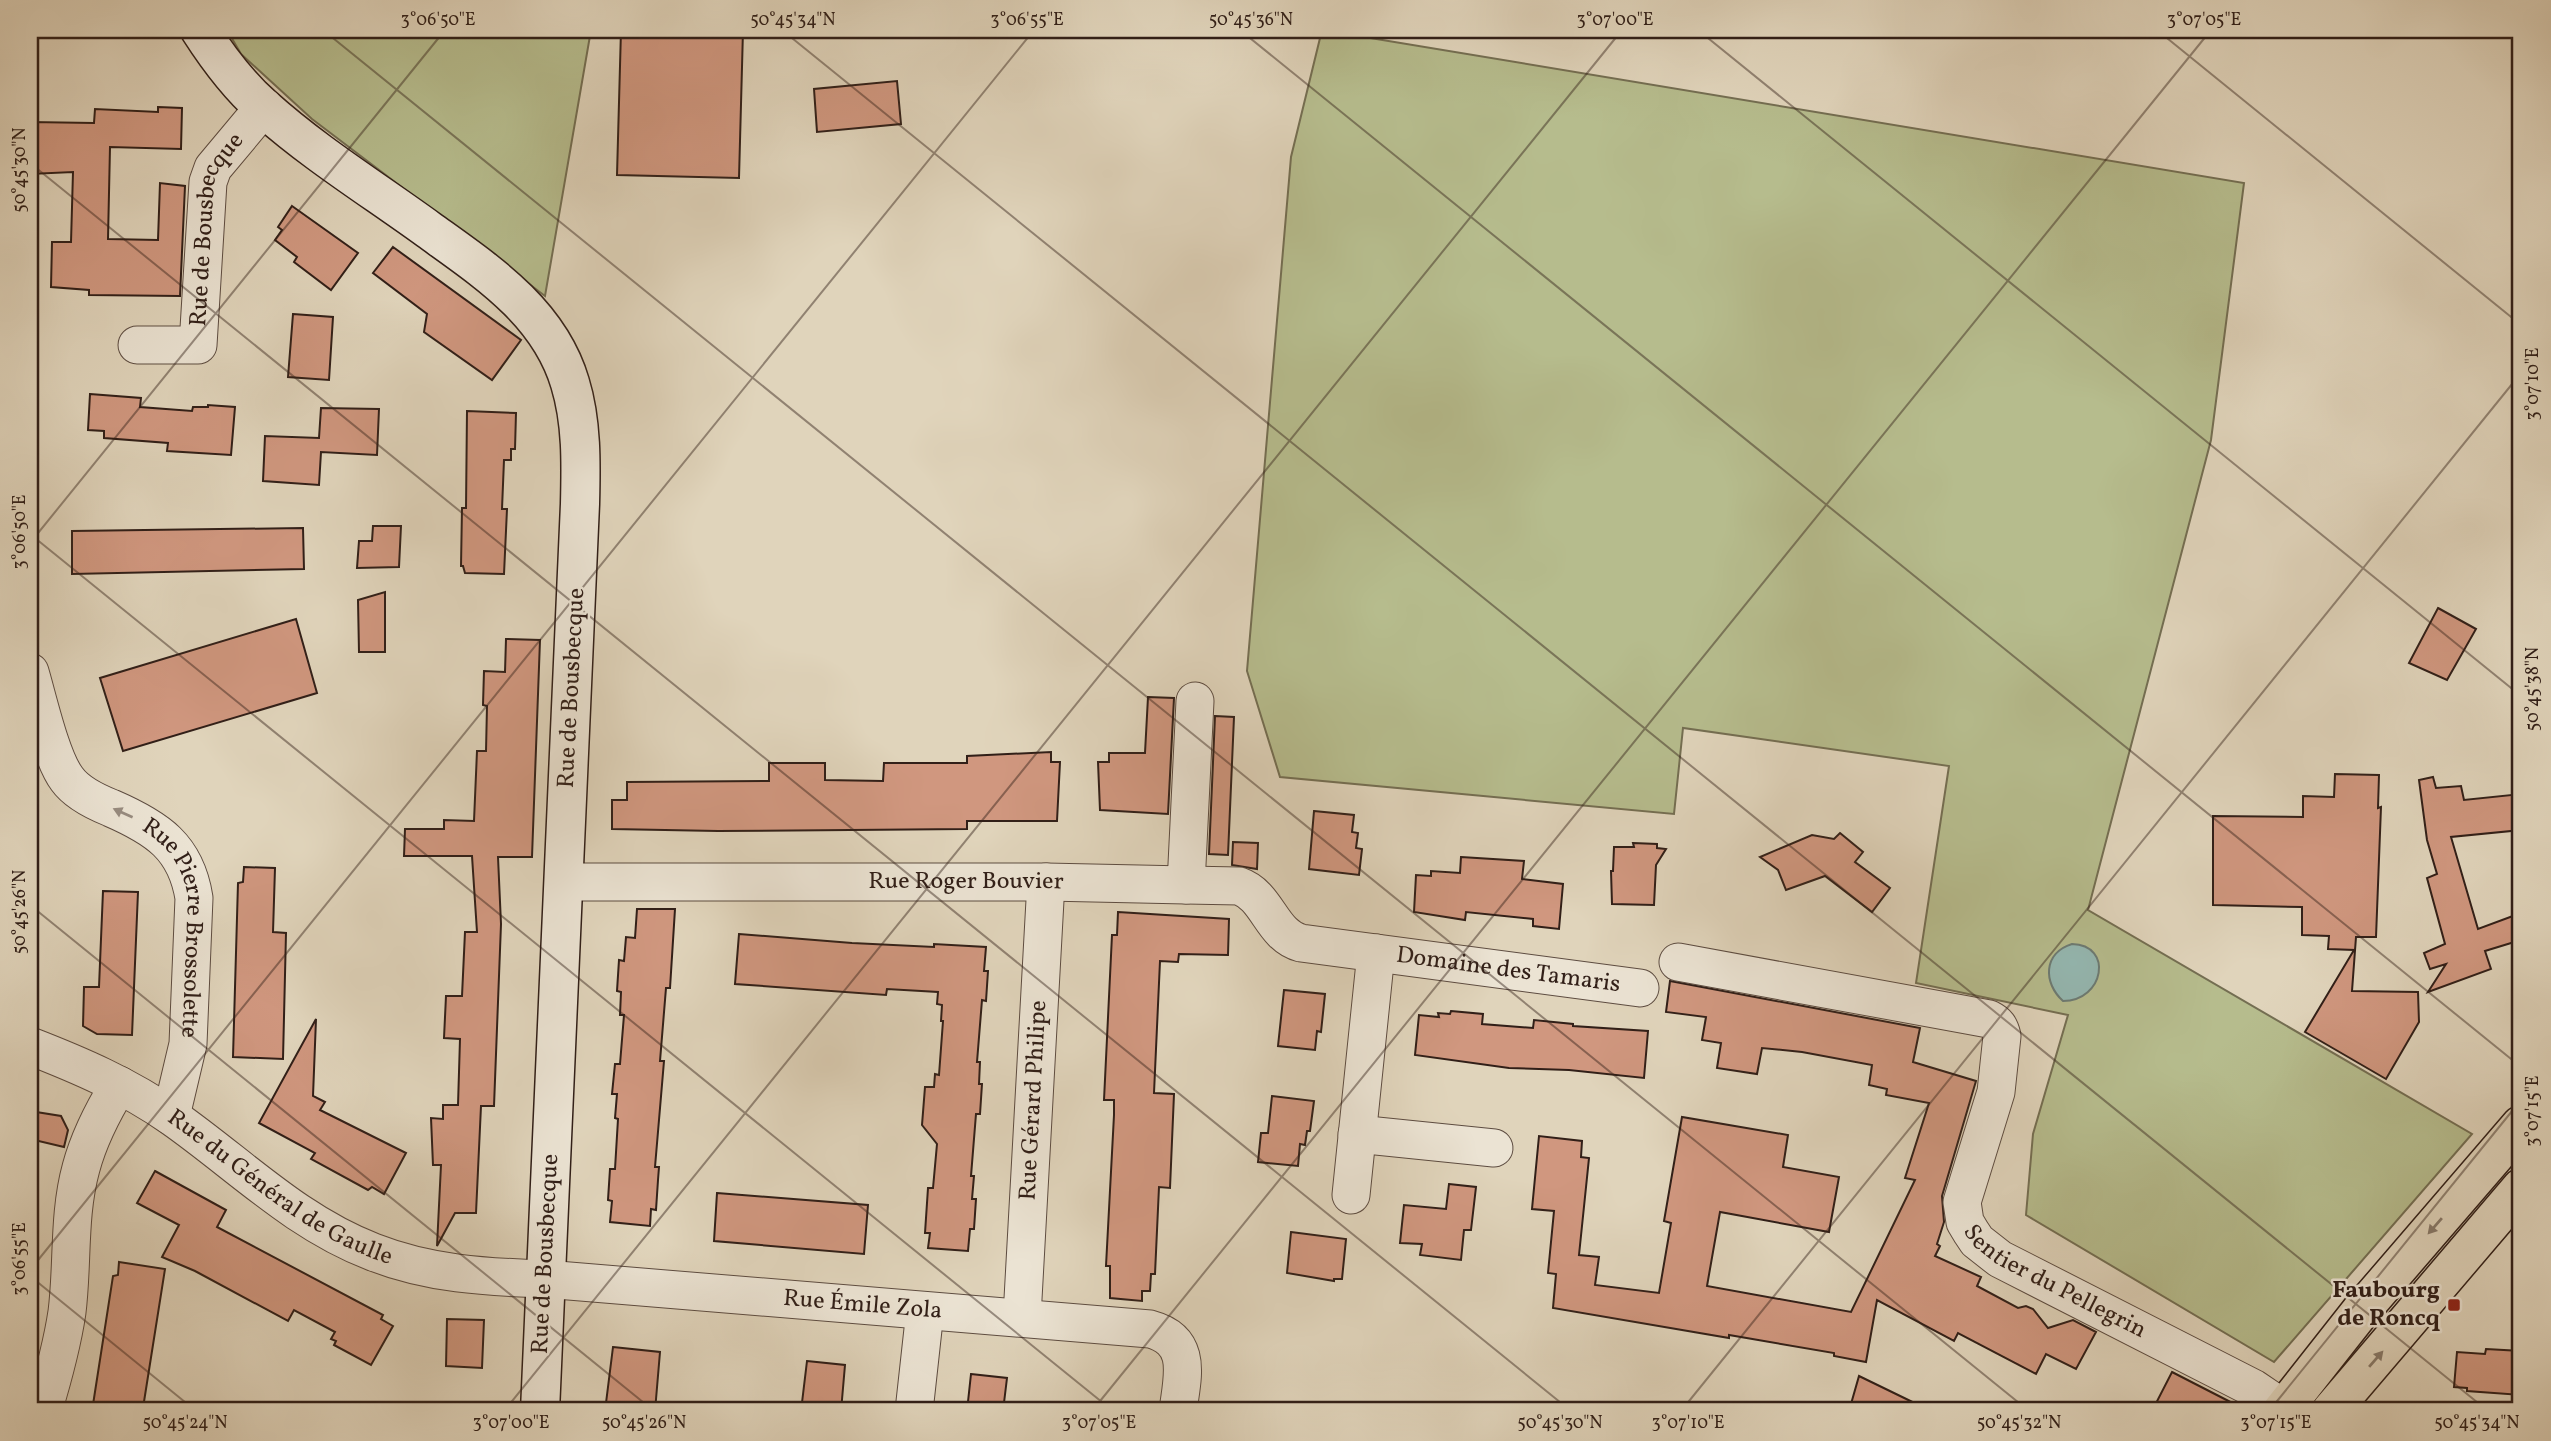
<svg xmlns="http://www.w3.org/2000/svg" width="2551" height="1441" viewBox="0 0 2551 1441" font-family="Vollkorn,serif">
<rect width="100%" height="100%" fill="#e0d4bb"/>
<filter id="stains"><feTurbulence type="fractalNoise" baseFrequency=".00286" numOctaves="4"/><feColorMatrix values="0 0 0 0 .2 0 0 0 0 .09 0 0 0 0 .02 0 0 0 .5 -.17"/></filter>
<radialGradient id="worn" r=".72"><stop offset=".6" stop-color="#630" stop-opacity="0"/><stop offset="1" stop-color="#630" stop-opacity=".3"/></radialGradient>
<!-- green -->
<g fill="#b6bc8d" stroke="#746e52" stroke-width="2">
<path d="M227,30h364l-46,266 -233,-177 -71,-65z"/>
<path d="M1322,30l922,153 -33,257 -123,470 384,224 -198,228 -248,-147 7,-81 35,-119 -152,-32 33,-217 -266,-38 -9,86 -394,-37 -33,-106 44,-514z"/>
</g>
<!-- water -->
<path fill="#94b8b2" stroke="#6c7b74" stroke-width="2" d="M2072,944c42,1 32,57 -9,57 -20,-18 -20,-48 9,-57z"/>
<!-- building -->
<g fill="#d0977f" stroke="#311f18" stroke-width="2">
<path d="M621,30h122l-4,148 -122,-3z"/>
<path d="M897,81l4,43 -84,8 -3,-43z"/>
<path d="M158,107l24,1 -1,41 -71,-2 -2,92 50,1 2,-57 25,3 -5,110 -91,-1v-5l-38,-3 1,-45h19l2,-70 -43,2v-52l64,1 1,-14 63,3z"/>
<path d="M292,206l66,47 -27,37 -37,-28 3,-5 -22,-17 7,-10 -4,-3z"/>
<path d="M393,247l128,93 -29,40 -68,-48 3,-18 -54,-41z"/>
<path d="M293,314l40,3 -4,63 -41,-3z"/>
<path d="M90,394l51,4 -1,9 52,4 1,-4h15v-2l27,2 -4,48 -64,-4 1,-8 -64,-5v-7l-16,-1z"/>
<path d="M321,408l58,1 -2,46 -56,-3 -2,33 -56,-4 2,-45 54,2z"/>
<path d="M467,411l49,2 -1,36h-4v11h-7l-2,49h5l-3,65 -39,-1 -2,-7h-2l1,-58h4z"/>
<path d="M373,526h28l-2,41 -42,1 2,-27h13z"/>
<path d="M303,528l1,41 -232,5v-43z"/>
<path d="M385,592v60h-26l-1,-52z"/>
<path d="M2438,608l38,21 -29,51 -38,-17z"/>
<path d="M296,619l21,74 -194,58 -23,-73z"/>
<path d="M506,639l34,1 -8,217h-34l3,67 -7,182h-13l-5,107h-21l-18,33 4,-81h-8l-2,-47 12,1v-14h15l2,-66 -16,-1 2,-42h16l3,-64h12l-5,-76h-68l1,-27h39v-9l30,1 3,-70h9l1,-45 -4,-1 1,-34 21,1z"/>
<path d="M1148,697l26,1 -6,116 -68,-4 -2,-48h11v-9h36z"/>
<path d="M1215,716l19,1 -6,138 -19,-1z"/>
<path d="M1051,752v10h9l-3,59h-90v8l-249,2 -106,-2v-29h15v-18l142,-1v-18h56v17l58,1 1,-18h83v-7z"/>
<path d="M2335,774l44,1 -1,33 3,-1 -5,130h-20l-4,54 66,1 1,30 -33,57 -81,-47 49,-82 -26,-1 1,-13 -27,-1v-28l-89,-2v-89l90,1v-21l31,1z"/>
<path d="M2433,777l3,11 25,-2 3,14 57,-6v36l-70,7 27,92 43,-16v27l-36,11 6,18 -63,23 18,-28 -16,5 -6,-16 21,-9 -18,-66 10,-4 -10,-34 -8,-60z"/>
<path d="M1314,811l40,4 -2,17 6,1 -2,15 6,1 -3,26 -50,-6z"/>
<path d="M1840,833l23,19 -8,10 35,26 -18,24 -47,-36 -39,14 -8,-20 -18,-13 52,-22 22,4z"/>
<path d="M1233,842l25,1 -1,26 -25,-4z"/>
<path d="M1633,843l24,1v4l9,1 -10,16 -2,40 -42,-1 -1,-33h2l1,-24h20z"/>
<path d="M1461,857l63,4 -2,18 41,5 -4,45 -26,-3v-7l-67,-7 -1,8 -51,-8 2,-37 15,1v-5l29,2z"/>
<path d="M244,867l31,1 -2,64 13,1 -3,126 -50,-2 5,-174 5,-1z"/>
<path d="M103,891l35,1 -6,143 -35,-1 -14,-8 1,-39h15z"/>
<path d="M637,909h38l-5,79h-4l-6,73h4l-9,106h4l-1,13 -2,30 -5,-1 -1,17 -40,-4 2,-21 -4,-1 2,-31h5l3,-50 -3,-1 2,-24h-5l3,-30h5l4,-49h-4l1,-23 -4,-1 2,-31 5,1 2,-24 9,1z"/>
<path d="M1118,912l111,7 -1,36 -49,-1 -1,8 -18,-1 -6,132 20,1 -4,94 -11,-1 -4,87h-4l-1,17h-8v10l-32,-3v-32h-4l8,-151v-15h-10l8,-165h5z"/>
<path d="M739,934l113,9 82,4v-3l52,3 -2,24h4l-2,30 -4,-1 -5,62h3l-1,22h3l-2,30h-4l-5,62h3l-2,23h4l-2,30h-4l-2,22 -40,-3 2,-15h-5l3,-45h5l4,-44 -15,-19 3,-38h9l1,-13 4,1 4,-54h-2l1,-16 -5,-1 1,-12 -51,-3 -1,6 -151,-11z"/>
<path d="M1670,981l250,47 -7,34 63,19 -34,115 2,26 -7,22 3,2 -5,10 46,21 -4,9 41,22 8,-2 7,3 15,19 25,-8 23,12 -20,37 -30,-15 -10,20 -78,-41 -4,8 -77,-41 -11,62 -32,-6v-3l-105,-18v3l-176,-30 3,-34 -8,-1 6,-62 -22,-2 7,-73 43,5 -1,16 8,1 -10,97 20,2 -4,28 64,8 12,-70 -7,-2 18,-104 106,18 -5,32 56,10 -10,55 -109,-20 -13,74 144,26 64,-132 -10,-2 24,-75 -43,-8 1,-6 -18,-4 3,-20 -70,-13 -40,-4 -5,26 -40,-6 4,-25 -19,-3 4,-23 -40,-5z"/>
<path d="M1284,990l41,4 -4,38 -4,-1 -2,19 -37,-4z"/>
<path d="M1451,1011l32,3 -1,10 51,4 1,-8 39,4v2l75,5 -4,47 -75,-8 -60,-2 -94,-13 4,-40 20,2 -1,-4 12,1z"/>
<path d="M316,1019l-3,77 12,6 -5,8 86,43 -22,41 -12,-7 -4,3 -57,-31 4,-6 -56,-30z"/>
<path d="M1272,1096l42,5 -4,30h-3l-2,14 -5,-1 -2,22 -40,-4 3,-29h7z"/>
<path d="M30,1111l31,5 7,14 -4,17 -34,-8z"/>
<path d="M155,1171l71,39 -9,17 166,88 -2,4 12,7 -22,39 -37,-20 2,-4 -5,-2 4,-7 -41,-22 -6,11 -93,-50 -33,-14 17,-32 -42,-22z"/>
<path d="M1449,1184l27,3 -5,43h-7l-3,30 -41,-5 2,-11 -22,-1 4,-38 42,4z"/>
<path d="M717,1193l151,12 -4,49 -150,-13z"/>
<path d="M1291,1232l55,7 -4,40h-8v2l-47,-8z"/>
<path d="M119,1262l46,7 -22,139 -13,-2 -1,5h-37l21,-135 5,-1z"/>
<path d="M447,1319l37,1 -2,48 -36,-2z"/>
<path d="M613,1347l47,5 -5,59h-50z"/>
<path d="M2486,1349l35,2v44l-54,-4v-3l-13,-1 3,-35 28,2z"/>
<path d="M807,1361l38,4 -4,46h-40z"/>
<path d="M2172,1372l76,39h-96z"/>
<path d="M971,1374l36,4 -4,33h-36z"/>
<path d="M1859,1376l72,35h-82z"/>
</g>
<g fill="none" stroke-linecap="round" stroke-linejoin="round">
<defs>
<g id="street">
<path id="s1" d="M137,345h61l10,-163 5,-14 51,-61"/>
<path id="s2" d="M30,672c8,27 21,86 37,107 10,14 29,23 44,29 46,20 75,39 83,90l-6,146 -17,72"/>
<path id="s3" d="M564,882h482l140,3 9,-184"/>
<path id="s4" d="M1186,885l53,1c29,10 32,49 62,57l339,45"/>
<path id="s5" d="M1678,962l311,57c8,4 11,8 13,17l-6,56 -34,110 3,20 6,10 6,9 23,18 253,129 31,21"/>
<path id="s6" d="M30,1046c49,19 98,40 142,71 67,47 123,105 201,135 56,22 112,25 172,27l605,50c44,12 32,48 28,82"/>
<path d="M1357,1134l137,14"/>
<path d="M1351,1195l25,-242"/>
<path id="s7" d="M1022,1317l24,-435"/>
<path d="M43,1411c10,-33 19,-65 24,-99 6,-48 1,-97 14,-144 8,-30 22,-57 38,-83"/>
<path d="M914,1411l11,-100"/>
</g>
<path id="secondary" d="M200,30c18,28 38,55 63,77 51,46 111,83 166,123 57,41 120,82 141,153 12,39 11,81 10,121l-40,907"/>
<g id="primary">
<path d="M2282,1411l78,-99 161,-187"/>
<path d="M2331,1411l190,-223"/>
</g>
</defs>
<!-- street casing -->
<use href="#street" stroke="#5d4c41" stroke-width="39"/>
<!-- secondary casing -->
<use href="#secondary" stroke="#311f18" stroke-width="41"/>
<!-- primary casing -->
<use href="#primary" stroke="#311f18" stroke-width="41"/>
<!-- street -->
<use href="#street" stroke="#ebe3d3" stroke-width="37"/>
<!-- secondary -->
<use href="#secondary" stroke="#ebe3d3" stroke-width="38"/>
<!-- primary -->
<use href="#primary" stroke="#e0d4bb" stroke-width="38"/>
</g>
<!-- one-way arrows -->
<defs><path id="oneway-solid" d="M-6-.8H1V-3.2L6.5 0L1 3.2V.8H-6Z" transform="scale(1.75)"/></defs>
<use fill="#978b7f" href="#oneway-solid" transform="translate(123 813) rotate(-156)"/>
<g fill="#887a6a">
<use href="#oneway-solid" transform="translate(2435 1226) rotate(131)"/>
<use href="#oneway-solid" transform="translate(2376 1359) rotate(-49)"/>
</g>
<!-- ticks -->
<path fill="none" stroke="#311f18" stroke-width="2" stroke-opacity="0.45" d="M323,30l1706,1381M782,30l1706,1381M1240,30l1281,1037M1698,30l823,666M2157,30l364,295M30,163l1541,1248M30,534l1083,877M30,543l415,-513M30,905l624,506M30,1270l1004,-1240M30,1276l166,135M504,1411l1118,-1381M1092,1411l1119,-1381M1681,1411l840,-1038M2269,1411l252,-311"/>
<!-- markers -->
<rect fill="#8f2418" stroke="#ebe3d3" stroke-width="2.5" x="2447" y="1298" width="14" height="14" rx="3.5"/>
<g text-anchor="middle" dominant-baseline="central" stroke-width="5" stroke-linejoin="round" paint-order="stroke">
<!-- street labels -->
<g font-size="24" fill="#311f18" stroke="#ebe3d3">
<text stroke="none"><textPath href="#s1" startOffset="180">Rue de Bousbecque</textPath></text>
<text transform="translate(572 688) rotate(-87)">Rue de Bousbecque</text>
<text stroke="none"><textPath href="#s3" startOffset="402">Rue Roger Bouvier</textPath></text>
<text stroke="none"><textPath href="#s2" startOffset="320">Rue Pierre Brossolette</textPath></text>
<text stroke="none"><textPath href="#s4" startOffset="348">Domaine des Tamaris</textPath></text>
<text stroke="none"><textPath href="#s7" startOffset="217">Rue Gérard Philipe</textPath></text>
<text stroke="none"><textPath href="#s6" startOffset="289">Rue du Général de Gaulle</textPath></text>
<text transform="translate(546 1254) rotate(-87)">Rue de Bousbecque</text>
<text stroke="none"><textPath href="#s5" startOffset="640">Sentier du Pellegrin</textPath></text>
<text stroke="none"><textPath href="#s6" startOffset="896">Rue Émile Zola</textPath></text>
</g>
<!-- poi labels -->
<g font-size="24" font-weight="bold" fill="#311f18" stroke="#ebe3d3" text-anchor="end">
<text x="2440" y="1291">Faubourg<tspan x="2440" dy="28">de Roncq</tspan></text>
</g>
</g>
<!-- margin -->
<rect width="2551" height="1441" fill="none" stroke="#e0d4bb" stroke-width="77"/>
<rect x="38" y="38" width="2474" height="1364" fill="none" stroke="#311f18" stroke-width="2.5"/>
<g font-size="18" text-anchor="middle" fill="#311f18">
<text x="438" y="25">3°06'50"E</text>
<text x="793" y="25">50°45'34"N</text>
<text x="1027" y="25">3°06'55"E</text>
<text x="1251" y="25">50°45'36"N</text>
<text x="1615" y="25">3°07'00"E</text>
<text x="2204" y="25">3°07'05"E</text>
<text transform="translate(19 170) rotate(-90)" y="6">50°45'30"N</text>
<text transform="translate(2532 384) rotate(-90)" y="6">3°07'10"E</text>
<text transform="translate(19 532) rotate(-90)" y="6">3°06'50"E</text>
<text transform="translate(2532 689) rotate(-90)" y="6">50°45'38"N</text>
<text transform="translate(19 912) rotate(-90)" y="6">50°45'26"N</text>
<text transform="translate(2532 1111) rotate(-90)" y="6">3°07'15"E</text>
<text transform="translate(19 1259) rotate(-90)" y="6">3°06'55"E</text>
<text x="185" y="1428">50°45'24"N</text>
<text x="511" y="1428">3°07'00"E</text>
<text x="644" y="1428">50°45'26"N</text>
<text x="1099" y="1428">3°07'05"E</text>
<text x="1560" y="1428">50°45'30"N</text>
<text x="1688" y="1428">3°07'10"E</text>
<text x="2019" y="1428">50°45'32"N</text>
<text x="2276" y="1428">3°07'15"E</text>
<text x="2477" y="1428">50°45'34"N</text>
</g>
<rect width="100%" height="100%" filter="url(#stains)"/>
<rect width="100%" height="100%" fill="url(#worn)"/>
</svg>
